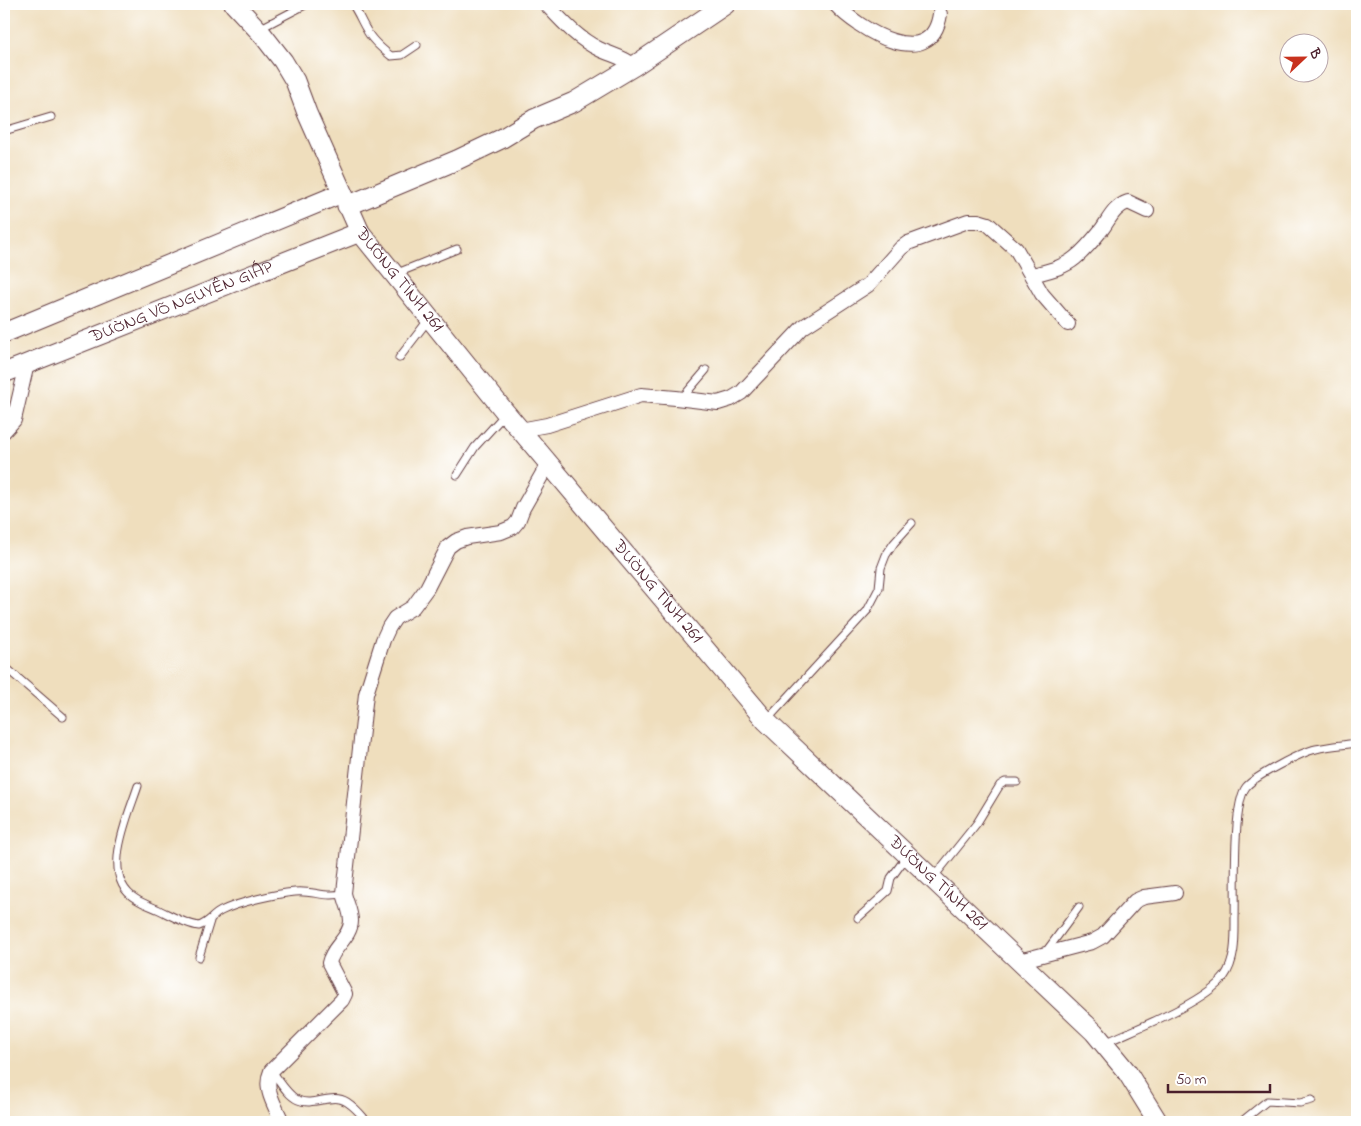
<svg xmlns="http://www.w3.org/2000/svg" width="1361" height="1126" viewBox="0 0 1361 1126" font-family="'Indie Flower',sans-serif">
<rect width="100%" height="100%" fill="#fff"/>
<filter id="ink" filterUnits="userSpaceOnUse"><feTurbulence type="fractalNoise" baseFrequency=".02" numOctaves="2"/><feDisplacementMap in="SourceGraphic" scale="10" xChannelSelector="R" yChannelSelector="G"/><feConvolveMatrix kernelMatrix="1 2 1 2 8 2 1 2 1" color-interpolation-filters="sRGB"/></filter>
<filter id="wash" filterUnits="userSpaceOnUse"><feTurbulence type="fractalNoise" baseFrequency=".0096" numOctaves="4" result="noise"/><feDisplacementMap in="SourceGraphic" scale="20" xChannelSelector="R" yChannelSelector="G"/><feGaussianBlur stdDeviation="1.12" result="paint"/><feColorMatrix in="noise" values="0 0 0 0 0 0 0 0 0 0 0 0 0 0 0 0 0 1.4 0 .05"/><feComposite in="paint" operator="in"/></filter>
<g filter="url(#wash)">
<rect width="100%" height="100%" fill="#efdebd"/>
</g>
<g filter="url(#ink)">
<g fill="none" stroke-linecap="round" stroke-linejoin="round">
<defs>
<g id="lane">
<path d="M352,4c6,8 9,17 14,25 5,11 16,20 25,27l11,-1 15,-10"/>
<path d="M259,29l48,-25"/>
<path d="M4,131l47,-14"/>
<path d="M395,274l62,-25"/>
<path d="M399,358l30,-39"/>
<path d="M682,398l24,-28"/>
<path d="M457,475l18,-28 31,-34"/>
<path d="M4,666l59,51"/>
<path d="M767,720l100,-109 12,-23 2,-20 5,-13 8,-12 18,-20"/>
<path d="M138,786c-10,31 -39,91 -2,113 6,4 14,7 21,10 13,6 28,15 42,17 9,-3 14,-11 22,-15 18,-9 54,-17 74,-19 17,-2 33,7 49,1"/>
<path d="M933,878l44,-55 23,-38 5,-3h12"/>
<path d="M858,918l30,-27 3,-13 16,-22"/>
<path d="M1045,953l34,-46"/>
<path d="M199,957l11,-36"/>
<path d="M1105,1043c32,-15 97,-39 119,-66 12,-17 11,-39 11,-58 1,-26 -3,-114 11,-132 9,-11 56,-35 70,-38 13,-3 28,-4 41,-6"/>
<path d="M272,1071c7,9 15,24 26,29 16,7 34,-8 49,2 6,4 12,10 17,16"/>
<path d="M1241,1122l26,-21 33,2 12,-3"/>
</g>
<g id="street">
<path d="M546,4c16,17 32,35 53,45 12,6 25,8 35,17"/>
<path d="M835,4c23,25 96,70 105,10"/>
<path d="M1032,275c15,-4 31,-7 43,-17 10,-8 19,-19 27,-29 8,-11 12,-22 26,-27l19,9"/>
<path d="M520,430l27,-5 94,-30 35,3 42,5 13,-4 10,-6 62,-66 65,-42 33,-37 7,-5 60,-22h10l10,3 28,25 26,45 26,30"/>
<path d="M4,431l10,-11 13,-56"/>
<path d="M1019,961l73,-19 11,-6 32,-35 9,-4 31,-4"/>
<path d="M282,1122c-7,-17 -19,-33 -11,-51l71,-71 3,-6 -16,-31c3,-16 22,-26 22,-42 0,-10 -5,-18 -7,-28l22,-199 17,-54 6,-13 6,-9 18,-11 14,-19 21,-41 8,-6 11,-4 34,-5 12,-5 5,-6 5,-13 25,-44"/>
</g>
<g id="secondary">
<path id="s1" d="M234,4l28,30 21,27 12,20 12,32 53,119 146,181 260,308 328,311 33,40 31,50"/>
<path d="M347,206l110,-46 44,-21 33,-20 40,-17 60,-36 92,-62"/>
<path d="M4,333l338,-140"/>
<path id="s2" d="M4,373l356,-141"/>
</g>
</defs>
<!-- lane casing -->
<use href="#lane" stroke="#633c41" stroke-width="9"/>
<!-- street casing -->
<use href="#street" stroke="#633c41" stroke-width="16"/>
<!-- secondary casing -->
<use href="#secondary" stroke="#633c41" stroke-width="21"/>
<!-- lane -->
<use href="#lane" stroke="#fff" stroke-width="7"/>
<!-- street -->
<use href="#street" stroke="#fff" stroke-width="14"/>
<!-- secondary -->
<use href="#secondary" stroke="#fff" stroke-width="19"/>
</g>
</g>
<g text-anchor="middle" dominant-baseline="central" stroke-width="4" stroke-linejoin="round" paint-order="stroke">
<!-- street labels -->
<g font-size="18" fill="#4a1f2b" stroke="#fff">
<text stroke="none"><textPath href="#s1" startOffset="325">ĐƯỜNG TỈNH 261</textPath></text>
<text stroke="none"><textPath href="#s2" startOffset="191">ĐƯỜNG VÕ NGUYÊN GIÁP</textPath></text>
<text stroke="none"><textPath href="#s1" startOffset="730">ĐƯỜNG TỈNH 261</textPath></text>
<text stroke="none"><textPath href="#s1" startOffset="1135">ĐƯỜNG TỈNH 261</textPath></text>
</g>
</g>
<!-- margin -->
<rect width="1361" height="1126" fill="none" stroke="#fff" stroke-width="20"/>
<!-- north arrow -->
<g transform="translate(1304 58) rotate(68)"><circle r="24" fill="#ffffff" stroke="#b7a5aa"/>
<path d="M0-4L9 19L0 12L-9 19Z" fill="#c8321e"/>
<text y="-8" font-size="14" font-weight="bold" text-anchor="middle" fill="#4a1f2b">B</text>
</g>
<!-- scale -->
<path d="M1168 1084v8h102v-8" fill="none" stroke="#4a1f2b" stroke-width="2.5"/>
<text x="1176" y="1084" font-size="15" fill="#4a1f2b" stroke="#ffffff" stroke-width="4" paint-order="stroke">50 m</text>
</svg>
